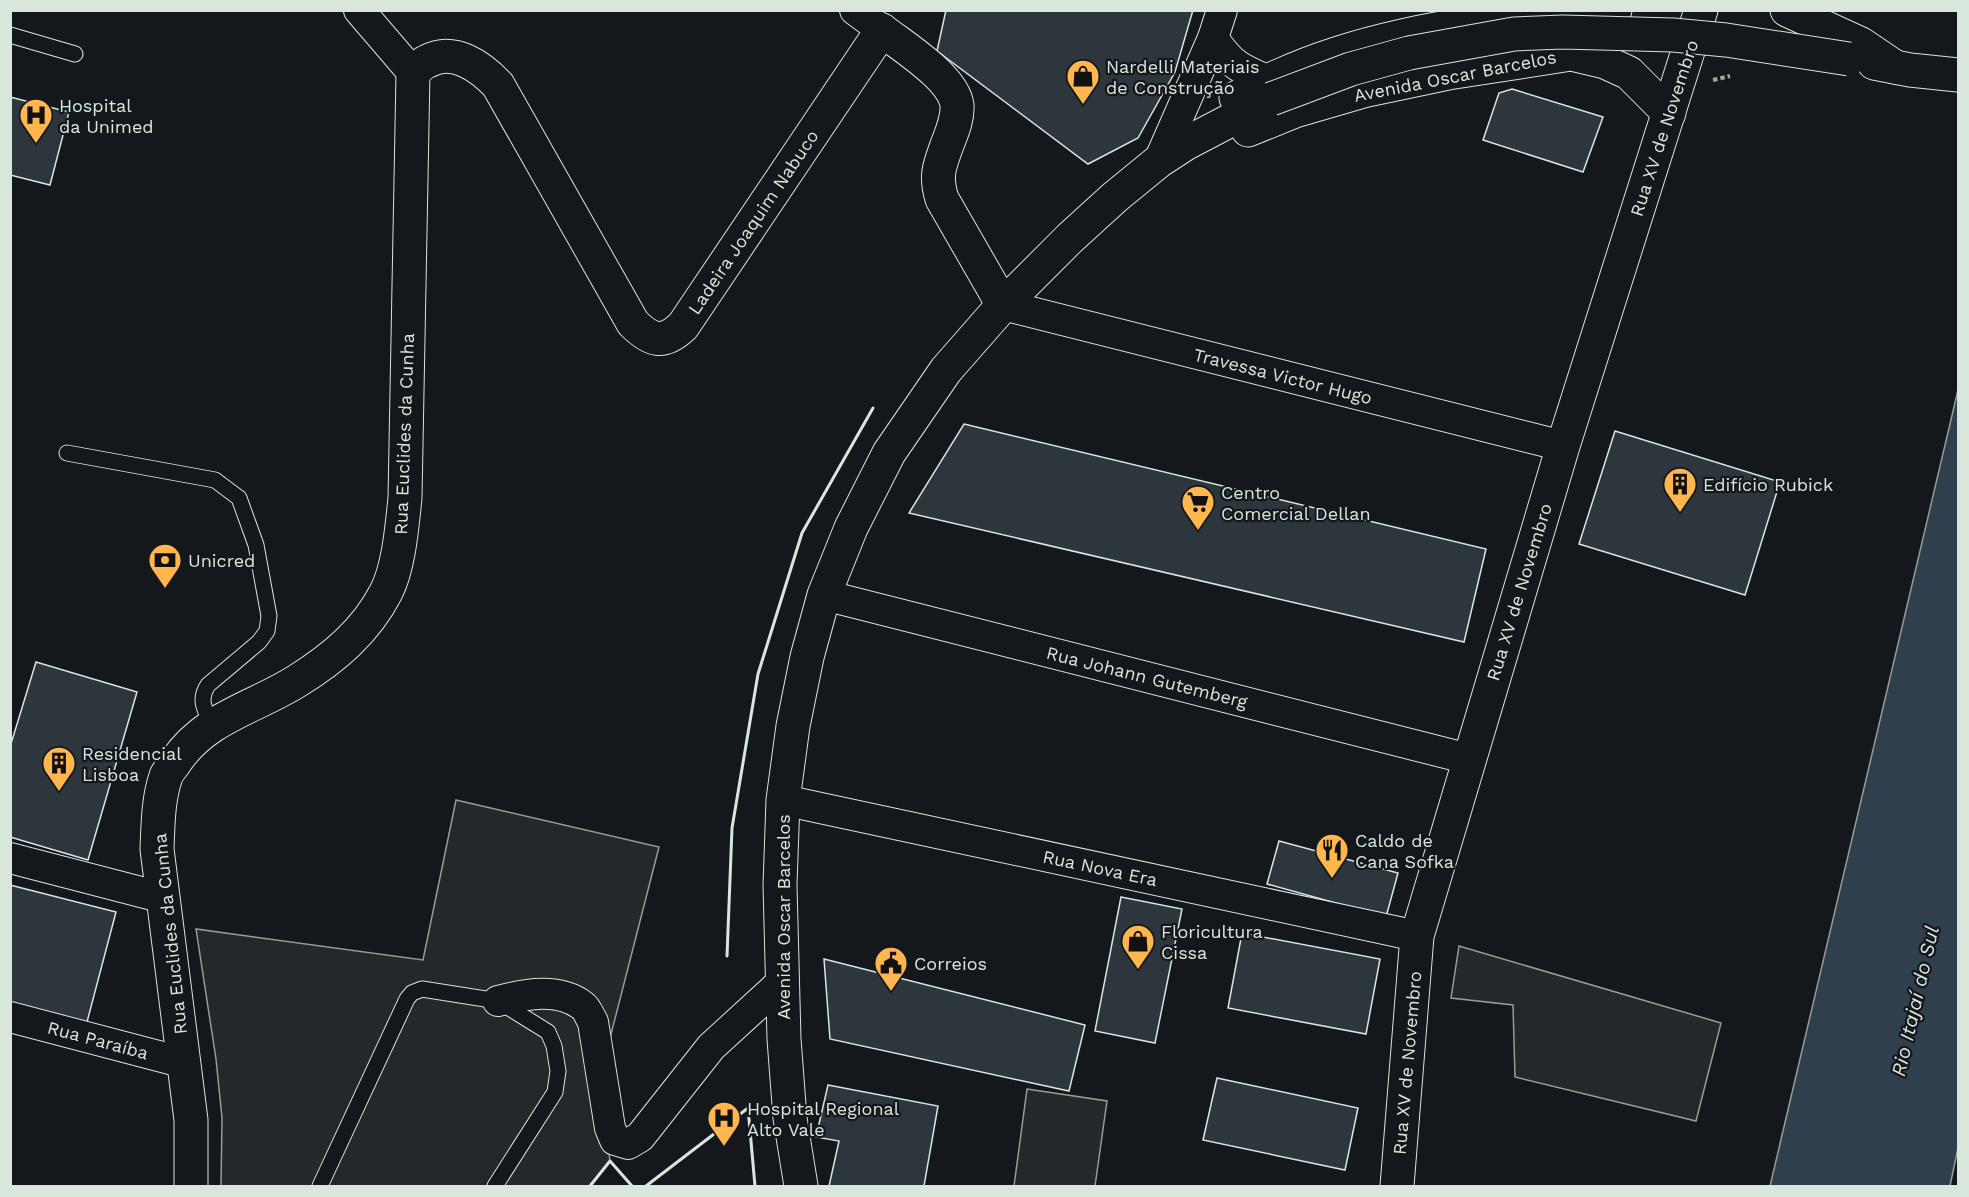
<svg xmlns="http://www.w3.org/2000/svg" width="1969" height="1197" viewBox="0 0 1969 1197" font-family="'Work Sans',sans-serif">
<rect width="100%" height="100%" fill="#14181c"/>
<!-- parking -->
<g fill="#24282b" stroke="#939e99" stroke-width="1.5">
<path d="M456,800l203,47 -51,199 -11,15 13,100 -20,25h-369l1,-68 -6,-59 -20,-130 227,31z"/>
<path d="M1459,946l262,77 -25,98 -181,-44 -2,-72 -62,-7z"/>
<path d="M1027,1089l80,12 -12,85h-81z"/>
</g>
<!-- water -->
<path fill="#2f3f4d" stroke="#939e99" stroke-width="1.5" d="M1958,390v758l-8,38h-180z"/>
<!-- building -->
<g fill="#2c363c" stroke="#d8e6dc" stroke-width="1.5">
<path d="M946,10h247l-18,62 -37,66 -50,26 -151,-113z"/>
<path d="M1512,89l91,28 -20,55 -100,-32 16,-47z"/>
<path d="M10,97l59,15 -19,73 -40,-10z"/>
<path d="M964,424l522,125 -22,93 -555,-129z"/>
<path d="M1615,431l165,51 -35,113 -166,-51z"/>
<path d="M36,662l101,30 -49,168 -78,-23v-90z"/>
<path d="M1279,841l119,32 -12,44 -119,-33z"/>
<path d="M10,885l106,27 -29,110 -77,-20z"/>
<path d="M1121,897l61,12 -27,134 -60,-12z"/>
<path d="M1242,933l138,26 -14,75 -138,-26z"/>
<path d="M824,959l261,66 -16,66 -239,-52z"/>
<path d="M1217,1078l141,30 -13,62 -142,-30z"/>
<path d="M828,1085l110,21 -14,80h-95l10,-45 -23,-4z"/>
</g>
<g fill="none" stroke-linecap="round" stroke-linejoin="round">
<defs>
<g id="service">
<path d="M10,35l65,19"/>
<path d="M67,453l148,27 24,18 17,47 13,71 -2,15 -8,11 -51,43c-10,15 -3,25 4,40"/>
<path d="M320,1186l87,-187 5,-6 10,-4 76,12 50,31 6,14 4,25 -3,21 -60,94"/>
</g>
<g id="minor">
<path d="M359,10l54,63"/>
<path d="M855,10l27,20"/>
<path d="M1213,38c18,26 25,30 54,42"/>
<path d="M1159,161l54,-123 9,-28"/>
<path d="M1003,305l560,141"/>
<path d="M824,595l645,164"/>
<path d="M783,800l634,136"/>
<path d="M10,858l154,40"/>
<path d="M498,1001c27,-7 61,-14 85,5 4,3 7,11 10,16l17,106 5,12 13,4 12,-7 71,-90 71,-65"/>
<path d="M10,1017l175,46"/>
</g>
<path id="tertiary" d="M191,1186v-66l-34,-271c1,-24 1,-50 9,-73 2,-5 7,-10 10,-15 30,-44 78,-53 121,-80 37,-23 69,-50 89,-89 13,-25 16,-66 19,-94l8,-425c4,-4 9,-10 15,-12 26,-14 53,6 70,24l135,238c18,18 30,22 50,3l199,-296c21,17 71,47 75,75 1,14 -5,27 -10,40 -8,22 -12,31 -5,54l61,106"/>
<g id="secondary">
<path d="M1787,10l74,34 34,23"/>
<path d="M1575,49l40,-39"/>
<path d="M1874,63l36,7 48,5"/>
<path d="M1236,98c104,-61 224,-75 341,-88"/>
<path d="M1248,130l47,-19 72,-21 81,-17 123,-19 34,8 24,11 40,40"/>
<path d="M801,1186l-11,-68 -6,-79 -4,-154 3,-85 10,-74 14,-69 17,-62 27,-67 38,-75 57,-83 57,-65 67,-67 45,-41 44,-36 26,-17 86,-45"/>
<path d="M1397,1186l20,-250 146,-490 138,-436"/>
</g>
</defs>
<!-- service casing -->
<use href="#service" stroke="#d8e6dc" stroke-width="17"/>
<!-- minor casing -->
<use href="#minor" stroke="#d8e6dc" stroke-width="32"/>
<!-- tertiary casing -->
<use href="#tertiary" stroke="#d8e6dc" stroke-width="35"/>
<!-- secondary casing -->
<use href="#secondary" stroke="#d8e6dc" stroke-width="35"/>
<!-- path -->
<path stroke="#9da8a2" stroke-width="4" stroke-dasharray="4.5 3" stroke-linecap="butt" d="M1713,80l17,-4"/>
<!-- service -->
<use href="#service" stroke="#14181c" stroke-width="15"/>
<!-- minor -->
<use href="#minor" stroke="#14181c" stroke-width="30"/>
<!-- tertiary -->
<use href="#tertiary" stroke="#14181c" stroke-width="33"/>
<!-- secondary -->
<use href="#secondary" stroke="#14181c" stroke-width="33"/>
<defs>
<path id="secondary-bridge" d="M1271,99l80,-30 58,-16 105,-19 49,-2 110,3 53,5 123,19"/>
</defs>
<!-- secondary-bridge casing -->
<use href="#secondary-bridge" stroke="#d8e6dc" stroke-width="35" stroke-linecap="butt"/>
<!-- secondary-bridge -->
<use href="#secondary-bridge" stroke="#14181c" stroke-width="33"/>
<!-- wall -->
<g stroke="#d8e6dc" stroke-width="3">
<path d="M727,956l5,-128 26,-154 44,-141 71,-125"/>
<path d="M590,1186l20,-25 22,25"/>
<path d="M646,1186l102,-78 7,78"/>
</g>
</g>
<!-- icons -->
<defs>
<symbol id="shop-pin" viewBox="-11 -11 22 30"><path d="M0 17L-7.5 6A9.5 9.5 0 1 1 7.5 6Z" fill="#ffb74d" stroke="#14181c"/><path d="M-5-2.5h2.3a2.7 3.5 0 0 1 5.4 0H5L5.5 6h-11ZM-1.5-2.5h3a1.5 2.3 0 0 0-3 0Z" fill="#111"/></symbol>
<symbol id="hospital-pin" viewBox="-11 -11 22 30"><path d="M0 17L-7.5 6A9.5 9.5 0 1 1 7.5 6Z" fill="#ffb74d" stroke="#14181c"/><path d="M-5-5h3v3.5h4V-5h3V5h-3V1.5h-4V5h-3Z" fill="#111"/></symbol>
<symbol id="building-pin" viewBox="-11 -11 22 30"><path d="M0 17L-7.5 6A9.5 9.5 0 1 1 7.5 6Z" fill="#ffb74d" stroke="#14181c"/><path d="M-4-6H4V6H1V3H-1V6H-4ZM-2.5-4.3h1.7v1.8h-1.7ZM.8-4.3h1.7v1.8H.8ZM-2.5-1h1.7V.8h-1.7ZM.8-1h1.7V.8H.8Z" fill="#111"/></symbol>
<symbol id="supermarket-pin" viewBox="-11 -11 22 30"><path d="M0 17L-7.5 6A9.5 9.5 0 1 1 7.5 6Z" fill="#ffb74d" stroke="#14181c"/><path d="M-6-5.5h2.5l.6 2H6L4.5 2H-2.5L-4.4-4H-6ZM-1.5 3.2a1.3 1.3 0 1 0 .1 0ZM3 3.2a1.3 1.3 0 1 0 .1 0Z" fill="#111"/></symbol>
<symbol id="bank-pin" viewBox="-11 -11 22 30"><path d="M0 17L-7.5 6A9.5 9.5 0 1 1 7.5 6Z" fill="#ffb74d" stroke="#14181c"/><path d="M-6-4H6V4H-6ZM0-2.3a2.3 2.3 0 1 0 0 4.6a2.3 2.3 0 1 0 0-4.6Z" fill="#111"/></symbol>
<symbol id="restaurant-pin" viewBox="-11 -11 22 30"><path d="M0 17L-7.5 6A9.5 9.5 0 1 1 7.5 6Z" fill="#ffb74d" stroke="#14181c"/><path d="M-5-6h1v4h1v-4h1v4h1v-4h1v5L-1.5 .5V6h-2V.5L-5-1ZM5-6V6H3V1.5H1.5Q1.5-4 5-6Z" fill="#111"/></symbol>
<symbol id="civic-pin" viewBox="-11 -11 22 30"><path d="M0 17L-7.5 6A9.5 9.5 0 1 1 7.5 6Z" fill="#ffb74d" stroke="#14181c"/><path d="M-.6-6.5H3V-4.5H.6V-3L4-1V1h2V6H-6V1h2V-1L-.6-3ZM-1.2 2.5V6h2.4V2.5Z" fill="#111"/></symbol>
</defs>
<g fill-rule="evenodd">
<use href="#shop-pin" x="1064" y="57" width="38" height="52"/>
<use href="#hospital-pin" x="17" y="96" width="38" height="52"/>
<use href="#building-pin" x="1661" y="465" width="38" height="52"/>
<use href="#supermarket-pin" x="1179" y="483" width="38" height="52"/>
<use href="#bank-pin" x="146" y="541" width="38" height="52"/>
<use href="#building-pin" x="40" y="744" width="38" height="52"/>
<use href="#restaurant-pin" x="1313" y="831" width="38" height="52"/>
<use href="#shop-pin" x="1119" y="922" width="38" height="52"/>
<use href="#civic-pin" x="872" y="944" width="38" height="52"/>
<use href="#hospital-pin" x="705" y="1099" width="38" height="52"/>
</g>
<g text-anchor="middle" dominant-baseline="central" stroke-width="4.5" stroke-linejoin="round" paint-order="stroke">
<!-- poi labels -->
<g font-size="18" fill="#d8e6dc" stroke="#14181c" text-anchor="start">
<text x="1106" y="66">Nardelli Materiais<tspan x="1106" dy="21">de Construção</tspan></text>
<text x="59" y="105">Hospital<tspan x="59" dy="21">da Unimed</tspan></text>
<text x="1703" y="484">Edifício Rubick</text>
<text x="1221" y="492">Centro<tspan x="1221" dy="21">Comercial Dellan</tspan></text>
<text x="188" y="560">Unicred</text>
<text x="82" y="753">Residencial<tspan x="82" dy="21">Lisboa</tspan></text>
<text x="1355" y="840">Caldo de<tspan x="1355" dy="21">Cana Sofka</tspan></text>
<text x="1161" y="931">Floricultura<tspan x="1161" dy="21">Cissa</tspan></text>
<text x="914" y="963">Correios</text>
<text x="747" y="1108">Hospital Regional<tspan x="747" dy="21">Alto Vale</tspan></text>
</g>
<!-- street labels -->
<g font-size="18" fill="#d8e6dc" stroke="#14181c">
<text transform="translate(1455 76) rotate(-11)">Avenida Oscar Barcelos</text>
<text transform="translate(1664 128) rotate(-72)">Rua XV de Novembro</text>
<text transform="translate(753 222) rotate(-56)">Ladeira Joaquim Nabuco</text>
<text transform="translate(1283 376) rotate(14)">Travessa Victor Hugo</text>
<text transform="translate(404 434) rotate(-88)">Rua Euclides da Cunha</text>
<text transform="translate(1519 592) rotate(-73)">Rua XV de Novembro</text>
<text transform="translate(1147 677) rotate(14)">Rua Johann Gutemberg</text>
<text transform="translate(1100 868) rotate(12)">Rua Nova Era</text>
<text transform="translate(783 917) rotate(-90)">Avenida Oscar Barcelos</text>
<text transform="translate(170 934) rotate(-96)">Rua Euclides da Cunha</text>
<text transform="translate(98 1040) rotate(15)">Rua Paraíba</text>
<text transform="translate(1407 1063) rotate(-85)">Rua XV de Novembro</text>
</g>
<!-- water labels -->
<g font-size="20" font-style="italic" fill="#d8e6dc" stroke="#14181c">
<text transform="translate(1915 1001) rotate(-77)">Rio Itajaí do Sul</text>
</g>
</g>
<!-- border -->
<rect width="1969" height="1197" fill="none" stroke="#d8e6dc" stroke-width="24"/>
</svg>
